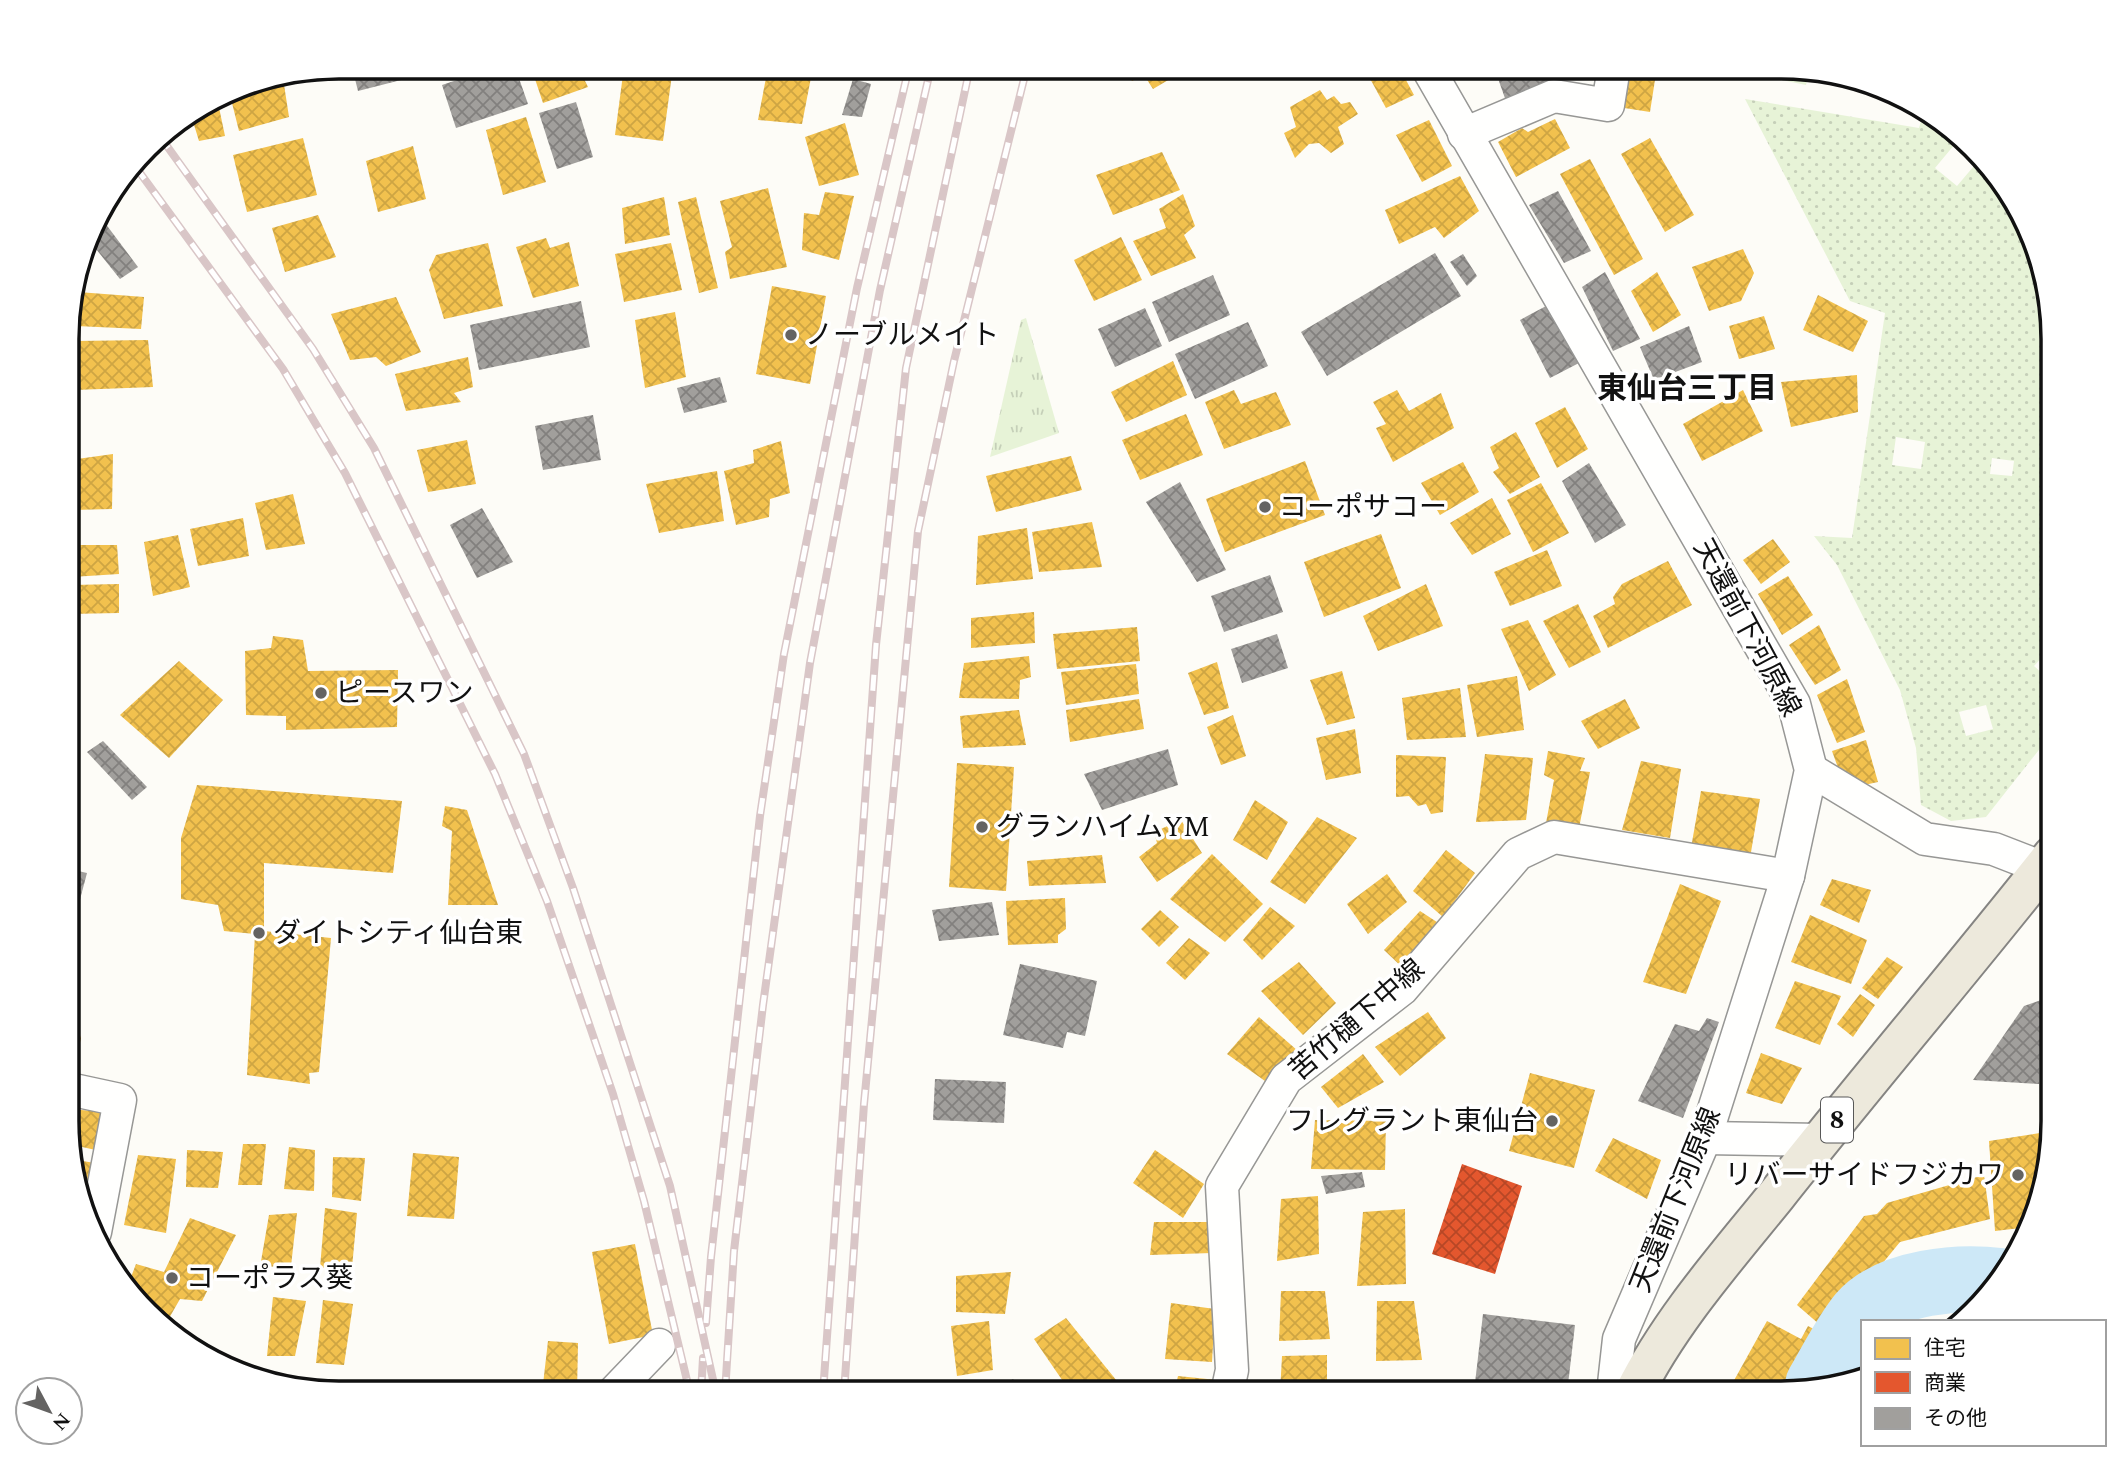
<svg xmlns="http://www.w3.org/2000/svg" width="2120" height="1460" viewBox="0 0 2120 1460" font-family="Spectral,'Noto Sans JP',serif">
<defs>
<pattern id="grass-dots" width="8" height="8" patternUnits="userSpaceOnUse" patternTransform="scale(1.75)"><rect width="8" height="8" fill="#e7f3d7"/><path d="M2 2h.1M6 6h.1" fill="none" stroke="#c5cfb8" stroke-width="1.8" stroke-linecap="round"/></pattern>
<pattern id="park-tufts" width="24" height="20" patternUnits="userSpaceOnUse" patternTransform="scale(1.75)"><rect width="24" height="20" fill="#e7f3d7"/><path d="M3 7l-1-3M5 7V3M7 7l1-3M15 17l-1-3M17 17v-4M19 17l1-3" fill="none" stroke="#c5cfb8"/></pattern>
<pattern id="homes-cross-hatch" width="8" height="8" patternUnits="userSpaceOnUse" patternTransform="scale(1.75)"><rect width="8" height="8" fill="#f2c14e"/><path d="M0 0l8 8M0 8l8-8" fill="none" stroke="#cea543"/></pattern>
<pattern id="shops-cross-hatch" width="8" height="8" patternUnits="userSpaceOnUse" patternTransform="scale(1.75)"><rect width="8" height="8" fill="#e4572e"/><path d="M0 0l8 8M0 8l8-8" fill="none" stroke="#b74726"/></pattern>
<pattern id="building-cross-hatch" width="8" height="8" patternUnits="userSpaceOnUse" patternTransform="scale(1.75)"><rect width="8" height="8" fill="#a19f9c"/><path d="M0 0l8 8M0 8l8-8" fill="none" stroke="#82807e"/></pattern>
</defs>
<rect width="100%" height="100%" fill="#fdfcf7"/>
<!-- grass -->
<path fill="url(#grass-dots)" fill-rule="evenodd" d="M1745,99l174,29 5,-17 22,12 14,15 -25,30 22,18 22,-26 38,43 29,95 -6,26 13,3v335l-9,-7 -10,11 11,10 8,-9v65l-67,85 -35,4 -30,-16 -5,-57 -16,-58 -63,-125 -23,-29 38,2 33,-225 -35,-12zM1896,437l29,5 -4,27 -29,-4zM1992,458l22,3 -2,15 -22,-2zM1986,705l7,24 -27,7 -7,-24z"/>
<!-- park -->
<g fill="url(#park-tufts)">
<path d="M1720,67h78l12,2 -4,16z"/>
<path d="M1026,318l33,115 -69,24 31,-137z"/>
</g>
<!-- homes -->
<g fill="url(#homes-cross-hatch)">
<path d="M418,67h38l-33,12z"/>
<path d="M531,67h47l10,20 -45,16z"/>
<path d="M624,67h49l-10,74 -48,-6z"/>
<path d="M768,67h45l-11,57 -44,-4z"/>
<path d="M1125,67h39l6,12 -17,10 -9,-14 -12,6z"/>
<path d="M1376,67h23l15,28 -28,13 -19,-35z"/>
<path d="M1626,67h31l-7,45 -32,-5z"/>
<path d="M283,78l6,39 -50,14 -10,-40 6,-4z"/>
<path d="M1320,90l7,10 7,-4 7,8 9,-2 8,12 -20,13 6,17 -13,9 -12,-10 -10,1 -14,14 -11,-25 12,-6 -6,-20z"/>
<path d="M217,98l8,38 -26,5 -8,-26z"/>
<path d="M526,117l20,65 -43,13 -17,-65z"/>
<path d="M1555,119l15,29 -54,29 -18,-35 24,-14 6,4z"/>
<path d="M1429,120l23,46 -30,16 -26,-47z"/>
<path d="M845,123l14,52 -40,11 -14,-49z"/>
<path d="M303,138l14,57 -70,17 -14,-57z"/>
<path d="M1650,138l44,77 -29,17 -44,-78z"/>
<path d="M413,146l13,53 -48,13 -12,-51z"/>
<path d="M1162,152l18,38 -67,25 -17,-40z"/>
<path d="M1590,159l53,100 -29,16 -54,-101z"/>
<path d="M1460,176l19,35 -35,27 -9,-11 -36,17 -14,-34z"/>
<path d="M768,188l19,79 -57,12 -5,-27 7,-5 -12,-46z"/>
<path d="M825,192l29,4 -15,64 -37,-10 2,-37 15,2z"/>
<path d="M1183,194l12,32 -11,9 12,23 -45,18 -18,-35 33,-13 -7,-19z"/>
<path d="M664,197l6,38 -45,9 -3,-36z"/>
<path d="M696,197l22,91 -19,5 -21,-91z"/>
<path d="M318,215l18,42 -51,15 -13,-44z"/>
<path d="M1121,237l21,43 -48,21 -20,-41z"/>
<path d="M546,238l4,10 19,-6 10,44 -46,12 -17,-51z"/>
<path d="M488,243l15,63 -59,13 -15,-49 7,-15z"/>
<path d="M671,243l11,47 -58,12 -9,-48z"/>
<path d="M1743,249l11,24 -13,28 -32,10 -17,-44z"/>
<path d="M1657,272l24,43 -28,17 -22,-41z"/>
<path d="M772,286l54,10 -16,88 -54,-10z"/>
<path d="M78,292l66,5 -3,32 -65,-3z"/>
<path d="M1818,295l50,26 -15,31 -50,-22z"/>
<path d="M396,297l25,55 -35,14 -10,-9 -26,3 -19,-46z"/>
<path d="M675,312l11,65 -41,11 -10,-68z"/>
<path d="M1764,316l11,33 -36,10 -10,-33z"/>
<path d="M148,340l5,47 -78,3 1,-49z"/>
<path d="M468,357l5,30 -19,6 7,9 -55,9 -11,-37z"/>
<path d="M1173,361l14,34 -61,27 -15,-30z"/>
<path d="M1857,375l1,37 -67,15 -10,-45z"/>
<path d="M1234,390l7,14 35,-12 15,33 -67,24 -19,-47z"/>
<path d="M1397,390l12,21 32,-18 13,35 -61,34 -17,-34 10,-4 -13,-22z"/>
<path d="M1743,390l20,41 -61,30 -19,-37z"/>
<path d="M1565,407l23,42 -31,19 -22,-45z"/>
<path d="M1186,414l17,41 -63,25 -18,-40z"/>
<path d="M1516,432l24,45 -30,17 -17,-22 6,-4 -9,-21z"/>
<path d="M467,440l9,44 -48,8 -11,-42z"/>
<path d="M781,441l9,52 -20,6 -1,18 -33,8 -12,-54 30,-8 -1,-13z"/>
<path d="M113,454l-1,55 -39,1 4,-51z"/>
<path d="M1071,456l11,34 -86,22 -10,-36z"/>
<path d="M1305,461l20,54 -100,37 -19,-53z"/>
<path d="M1463,462l16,30 -39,23 -19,-32z"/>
<path d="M717,471l7,50 -65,12 -13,-49z"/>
<path d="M1541,483l28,50 -36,19 -26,-52z"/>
<path d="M293,494l12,50 -39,6 -11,-47z"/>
<path d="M1492,498l19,36 -39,21 -22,-32z"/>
<path d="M243,518l6,38 -51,10 -8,-37z"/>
<path d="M1092,522l10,45 -63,5 -7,-40z"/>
<path d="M1027,528l6,51 -57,6 2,-49z"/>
<path d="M1381,534l20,54 -77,29 -20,-55z"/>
<path d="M178,535l12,52 -37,9 -9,-54z"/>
<path d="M1773,539l17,23 -29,22 -18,-24z"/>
<path d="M74,545h43l2,29 -47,3z"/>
<path d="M1547,550l15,36 -52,20 -16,-34z"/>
<path d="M1668,561l24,44 -84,43 -15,-32 22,-12 -2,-7 9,-13z"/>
<path d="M1788,576l25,39 -31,20 -24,-41z"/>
<path d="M119,584v29l-50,1 2,-29z"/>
<path d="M1426,584l17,42 -65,25 -15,-35z"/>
<path d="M1578,604l23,48 -32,16 -26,-47z"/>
<path d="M1034,612l1,31 -64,5v-30z"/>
<path d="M1528,620l28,55 -27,16 -28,-62z"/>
<path d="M1819,625l22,45 -26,15 -26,-40z"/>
<path d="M1137,627l3,34 -83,8 -4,-35z"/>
<path d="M273,636l30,4 5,31 90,-1 -1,57 -111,3v-14l-40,-1 -1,-64 26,-3z"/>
<path d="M1029,656l2,21 -11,3 -1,19 -60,-1 5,-35z"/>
<path d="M179,661l44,39 -54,58 -49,-43z"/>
<path d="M1217,662l12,46 -25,7 -16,-42z"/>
<path d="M1136,664l3,30 -73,11 -5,-33z"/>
<path d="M1342,671l13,47 -28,7 -17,-45z"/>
<path d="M1517,676l7,54 -47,7 -10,-52z"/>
<path d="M1847,679l18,53 -28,11 -20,-48z"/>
<path d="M1460,688l6,49 -59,3 -5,-42z"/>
<path d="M1139,699l5,30 -74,13 -4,-32z"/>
<path d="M1625,699l15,29 -42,21 -17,-28z"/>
<path d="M1019,710l7,35 -63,3 -3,-32z"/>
<path d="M1233,715l13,41 -25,9 -14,-38z"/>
<path d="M1355,729l6,44 -35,7 -10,-42z"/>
<path d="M1866,740l12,42 -23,5 -14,-11 -9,-25z"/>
<path d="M1548,751l37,7 -5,13 10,1 -11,56 -33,-5 8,-43 -10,-5z"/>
<path d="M1485,754l48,4 -7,62 -50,2z"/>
<path d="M1396,755l50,2 -3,55 -12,2 -5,-10 -8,2 -9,-10 -13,1z"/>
<path d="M1641,761l40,8 -11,69 -48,-8z"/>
<path d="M957,763l57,4 -8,124 -57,-4z"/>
<path d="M197,785l205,16 -9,72 -129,-10v68l67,7 -12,134 -10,1 1,11 -63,-9 8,-141 -31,-3 -6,-26 -37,-6v-61z"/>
<path d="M1701,791l59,8 -10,59 -59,-10z"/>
<path d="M1255,800l33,22 -21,38 -34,-20z"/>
<path d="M445,806l22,4 31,95h-50l4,-74 -10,-5z"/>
<path d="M1317,817l40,21 -52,66 -35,-22z"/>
<path d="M1181,820l21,33 -45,29 -18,-25 18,-14 -3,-11z"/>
<path d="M1446,850l29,23 -32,44 -30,-26z"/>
<path d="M1212,854l51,50 -38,38 -55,-43z"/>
<path d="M1102,855l4,28 -77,3 -2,-25z"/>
<path d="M1387,874l20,28 -39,32 -21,-30z"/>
<path d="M1832,879l39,11 -12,33 -39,-18z"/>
<path d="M1680,884l41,17 -35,93 -43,-12z"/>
<path d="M1065,898l1,31 -8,6v8l-50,2 -2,-44z"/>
<path d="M1270,907l25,19 -33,34 -19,-20z"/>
<path d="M1160,910l19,17 -20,20 -18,-18z"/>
<path d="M1420,911l23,15 -39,43 -20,-19z"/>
<path d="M1810,915l57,25 -16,44 -60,-22z"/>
<path d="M1189,938l21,15 -25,27 -19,-17z"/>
<path d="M1887,957l16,10 -25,32 -16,-11z"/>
<path d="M1299,962l37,41 -33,32 -42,-44z"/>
<path d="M1795,981l46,15 -21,49 -45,-17z"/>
<path d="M1860,994l15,11 -22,32 -16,-13z"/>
<path d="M69,1012l3,1 9,25 -8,37h-4z"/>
<path d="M1428,1012l18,26 -46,38 -25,-29z"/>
<path d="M1259,1017l39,34 -33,30 -38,-27z"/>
<path d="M1761,1053l41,15 -20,36 -36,-11z"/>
<path d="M1363,1054l21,28 -46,26 -17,-21z"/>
<path d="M1530,1073l65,17 -21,78 -65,-17z"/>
<path d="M69,1109l36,3 -5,39 -31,-7z"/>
<path d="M1315,1120l71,1 -1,49 -74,-1z"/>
<path d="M2053,1131l-14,78 -10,18 -34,4 -6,-90z"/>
<path d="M1613,1138l48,22 -14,39 -52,-28z"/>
<path d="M243,1144h23l-4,41h-24z"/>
<path d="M289,1147l26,3 -1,41 -30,-2z"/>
<path d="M187,1150l36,2 -5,36 -32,-1z"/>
<path d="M1155,1150l49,34 -21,34 -50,-35z"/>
<path d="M413,1153l46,4 -5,62 -47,-3z"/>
<path d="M138,1155l38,4 -10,74 -42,-8z"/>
<path d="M333,1157l32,1 -4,43 -29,-4z"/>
<path d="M70,1159l25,4 -8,48z"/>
<path d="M1984,1175l6,44 -90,23 -73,89 -30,-26 67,-89 13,-2 10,-11z"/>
<path d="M1318,1196l1,58 -42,7 4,-62z"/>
<path d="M325,1208l32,5 -5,55h-32z"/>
<path d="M1405,1209l1,75 -49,2 6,-74z"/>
<path d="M297,1213l-6,53 -31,1 9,-52z"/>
<path d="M190,1218l46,17 -34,66 -22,-2 -16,28 -36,-42 8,-21 28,8z"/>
<path d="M1154,1222h55l3,31 -62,2z"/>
<path d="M635,1244l18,91 -44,9 -17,-92z"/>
<path d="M1011,1272l-6,42 -49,-2v-36z"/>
<path d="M1281,1291h44l5,48 -51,2z"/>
<path d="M273,1297l33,4 -11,55h-28z"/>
<path d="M323,1300l30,4 -9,61 -28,-2z"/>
<path d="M1377,1301h37l8,59 -46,1z"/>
<path d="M1171,1303l44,6 -3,53 -47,-3z"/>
<path d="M1066,1318l55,68 -8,7h-42l-37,-54z"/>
<path d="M989,1321l4,49 -36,6 -6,-50z"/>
<path d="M1767,1321l34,18 7,-13 23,12 -27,50 -23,5h-54z"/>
<path d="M548,1341l30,2 -1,50h-35z"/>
<path d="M1327,1355v38h-47l2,-37z"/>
<path d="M1178,1376l39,4 -3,13h-40z"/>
<path d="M1349,1384l71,2 -1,7h-71z"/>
</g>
<!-- shops -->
<path fill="url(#shops-cross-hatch)" d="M1462,1164l60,22 -27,88 -63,-20z"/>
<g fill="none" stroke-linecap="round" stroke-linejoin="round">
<!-- river -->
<path stroke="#cde8f7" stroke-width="66" d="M1818,1385c14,-24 26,-49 43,-70 30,-34 98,-39 139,-34"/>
</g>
<!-- building -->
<g fill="url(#building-cross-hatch)">
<path d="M352,67h50l3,12 -47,12z"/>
<path d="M496,67h19l13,37 -72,24 -14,-43z"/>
<path d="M1494,67h48l8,21 -43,16z"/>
<path d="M853,79l18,5 -9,33 -20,-2z"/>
<path d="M576,102l17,55 -36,12 -18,-56z"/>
<path d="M1558,191l33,60 -27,12 -35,-58z"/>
<path d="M105,223l33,44 -18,12 -32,-40z"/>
<path d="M1435,253l26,43 -134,80 -26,-44z"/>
<path d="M1463,254l14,22 -10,10 -17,-24z"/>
<path d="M1605,272l35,67 -27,12 -31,-64z"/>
<path d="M1213,275l17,40 -61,27 -17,-40z"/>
<path d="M2046,298l7,24v5l-13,-2z"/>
<path d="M581,301l9,46 -111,23 -9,-45z"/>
<path d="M1548,305l31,58 -29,15 -30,-58z"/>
<path d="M1145,308l17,38 -47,21 -17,-38z"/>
<path d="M1248,322l20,44 -73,33 -20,-45z"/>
<path d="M1689,326l13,36 -48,18 -14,-33z"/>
<path d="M720,377l7,25 -43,11 -7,-25z"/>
<path d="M593,415l8,45 -58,10 -8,-44z"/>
<path d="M1589,463l37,62 -31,18 -33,-62z"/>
<path d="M1180,482l46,88 -29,12 -51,-80z"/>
<path d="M482,508l31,54 -36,16 -27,-53z"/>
<path d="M1270,575l13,37 -59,20 -13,-36z"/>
<path d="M1277,634l11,34 -46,15 -11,-34z"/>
<path d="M103,741l44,46 -15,13 -45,-48z"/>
<path d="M1168,749l10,36 -76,25 -18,-36z"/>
<path d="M69,869l18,4 -17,64 -1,-1z"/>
<path d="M992,902l7,33 -60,6 -7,-31z"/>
<path d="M1020,964l77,17 -12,55 -18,-4 -4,16 -60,-13z"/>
<path d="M2053,994v81h-7l1,-80z"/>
<path d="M2041,1000l-2,84 -66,-4 51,-74z"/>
<path d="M1707,1018l12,4 -36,96 -45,-17 37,-77 24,7z"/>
<path d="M935,1079l71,3 -2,41 -71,-3z"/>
<path d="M1362,1172l3,15 -39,7 -5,-18z"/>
<path d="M1483,1314l92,11 -8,68 -92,-10z"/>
<path d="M1013,1379l10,14h-34z"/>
</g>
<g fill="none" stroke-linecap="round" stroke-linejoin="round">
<defs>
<g id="minor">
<path d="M1427,67l367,637 17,66 -23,106 -83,262 -86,201 -6,54"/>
<path d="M1464,134l90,-38 54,9 6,-38"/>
<path d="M1811,770l114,69 69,10 49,19"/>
<path d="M69,1089l51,11 -25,132"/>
<path d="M1705,1138l115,2"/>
<path d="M613,1393l46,-48"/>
<path d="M1227,1393l5,-23 -10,-184 64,-107 116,-90 116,-135 36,-17 234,39"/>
</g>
<path id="primary" d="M1634,1393c36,-72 91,-134 142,-197 91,-115 186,-226 277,-341"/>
</defs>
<!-- minor casing -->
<use href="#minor" stroke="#979795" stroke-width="35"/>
<!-- primary casing -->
<use href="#primary" stroke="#858482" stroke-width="42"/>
<!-- minor -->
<use href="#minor" stroke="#fffffe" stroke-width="32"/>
<!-- primary -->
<use href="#primary" stroke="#ede9dc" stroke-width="38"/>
<defs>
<g id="rail">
<path d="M159,135l154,214 61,99 150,306 49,134 97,298 46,207"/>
<path d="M135,166l148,203 62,104 150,301 52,127 66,193 31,107 46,192"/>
<path d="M706,1323l5,-66 49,-441 24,-162 73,-366 52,-221"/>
<path d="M701,1393l2,-35"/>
<path d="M725,1393l9,-142 29,-246 47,-342 70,-373 51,-223"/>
<path d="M823,1393l53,-748 30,-277 64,-301"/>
<path d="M844,1393l20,-289 54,-573 36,-170 73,-294"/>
</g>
</defs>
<!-- rail casing -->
<use href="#rail" stroke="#d9c6c7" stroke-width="8"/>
<!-- rail -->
<use href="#rail" stroke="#fff" stroke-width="5" stroke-dasharray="16" stroke-linecap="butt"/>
</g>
<!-- markers -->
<g fill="#646362" stroke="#fff" stroke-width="2.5">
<circle cx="791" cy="335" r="7"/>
<circle cx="1265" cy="507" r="7"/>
<circle cx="321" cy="693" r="7"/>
<circle cx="982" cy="827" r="7"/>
<circle cx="259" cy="933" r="7"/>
<circle cx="1552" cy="1121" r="7"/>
<circle cx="2018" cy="1175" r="7"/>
<circle cx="172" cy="1278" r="7"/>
</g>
<g text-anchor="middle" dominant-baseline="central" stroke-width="7" stroke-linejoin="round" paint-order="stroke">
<!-- shield labels -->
<rect fill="#fff" stroke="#585858" stroke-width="2" x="1821" y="1097.5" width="32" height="45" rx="5"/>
<g font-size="26" font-weight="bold" fill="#111">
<text x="1837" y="1120">8</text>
</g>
<!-- poi labels -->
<g font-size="28" fill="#111" stroke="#fff" text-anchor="start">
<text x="805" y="335">ノーブルメイト</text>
<text x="1279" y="507">コーポサコー</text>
<text x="335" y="693">ピースワン</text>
<text x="996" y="827">グランハイムYM</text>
<text x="273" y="933">ダイトシティ仙台東</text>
<text x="1538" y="1121" text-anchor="end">フレグラント東仙台</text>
<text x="2004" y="1175" text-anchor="end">リバーサイドフジカワ</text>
<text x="186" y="1278">コーポラス葵</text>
</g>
<!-- street labels -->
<g font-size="28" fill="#111" stroke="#fff">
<text transform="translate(1747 628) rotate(62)">天還前下河原線</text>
<text transform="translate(1357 1020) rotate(-41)">苦竹樋下中線</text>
<text transform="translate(1676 1200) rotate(-68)">天還前下河原線</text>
</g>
<!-- neighbourhood labels -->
<g font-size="30" font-weight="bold" fill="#111" stroke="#fff">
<text x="1687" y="389">東仙台三丁目</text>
</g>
</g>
<!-- crop -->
<path d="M0 0H2120V1460H0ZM339 79H1781A260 260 0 0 1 2041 339V1121A260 260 0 0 1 1781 1381H339A260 260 0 0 1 79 1121V339A260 260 0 0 1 339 79Z" fill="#fff" fill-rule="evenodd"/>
<path fill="none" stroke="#111" stroke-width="3.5" d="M339 79H1781A260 260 0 0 1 2041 339V1121A260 260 0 0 1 1781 1381H339A260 260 0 0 1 79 1121V339A260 260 0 0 1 339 79Z"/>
<!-- legend -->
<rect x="1861" y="1320" width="245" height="126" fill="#ffffff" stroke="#a0a0a0" stroke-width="2"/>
<rect x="1875" y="1338" width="35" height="21" fill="#f2c14e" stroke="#a0a0a0" stroke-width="2"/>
<text x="1924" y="1355" font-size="21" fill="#111111">住宅</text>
<rect x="1875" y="1372" width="35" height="21" fill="#e4572e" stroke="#a0a0a0" stroke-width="2"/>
<text x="1924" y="1390" font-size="21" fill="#111111">商業</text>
<rect x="1875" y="1408" width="35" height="21" fill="#a19f9c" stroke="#a0a0a0" stroke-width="2"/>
<text x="1924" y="1425" font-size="21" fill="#111111">その他</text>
<!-- north arrow -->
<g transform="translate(49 1411) rotate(131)"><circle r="33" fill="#ffffff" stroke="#a0a0a0" stroke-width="2"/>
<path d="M0-5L12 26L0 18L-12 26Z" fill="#646362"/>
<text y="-10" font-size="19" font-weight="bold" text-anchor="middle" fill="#111111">N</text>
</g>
</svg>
